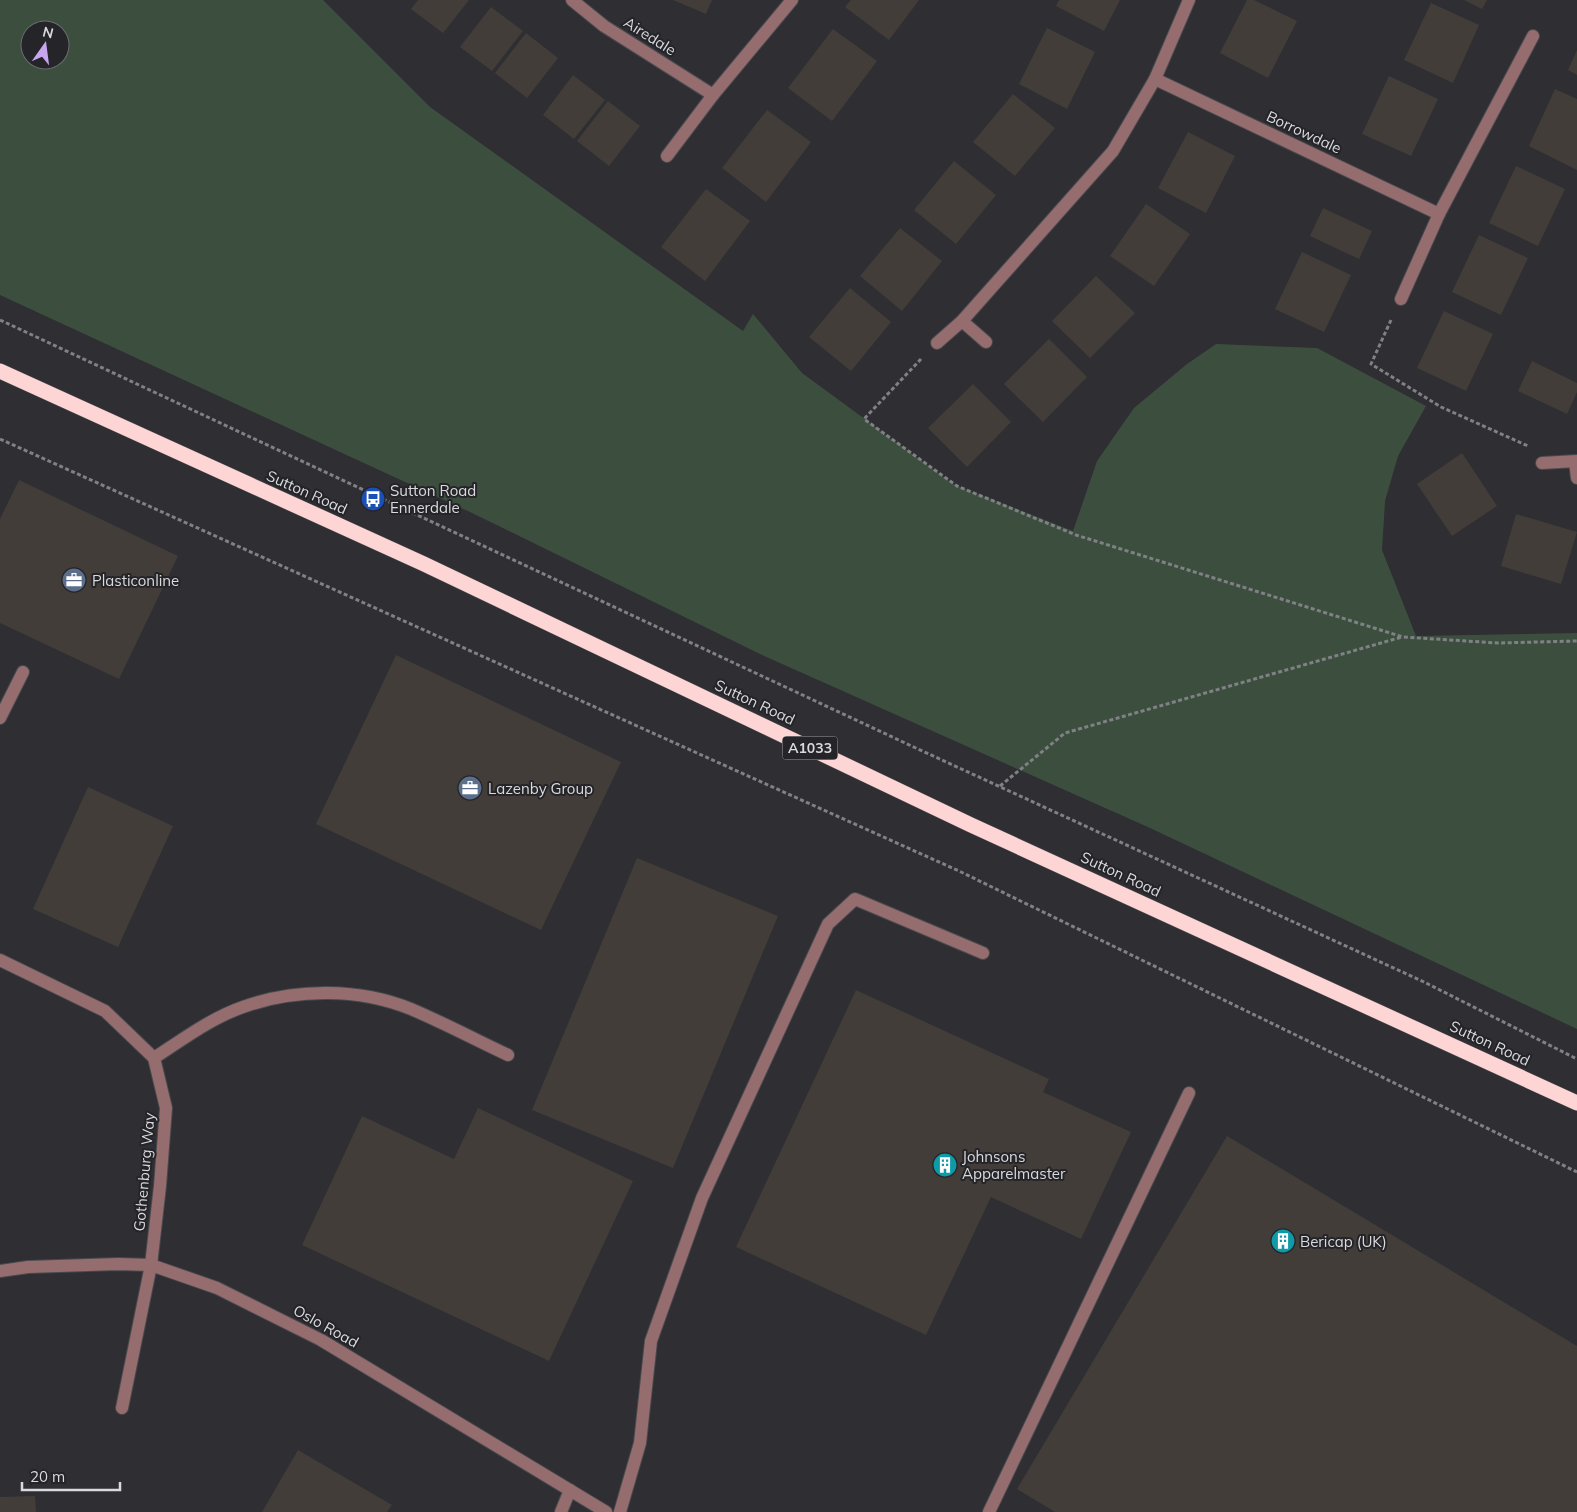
<svg xmlns="http://www.w3.org/2000/svg" width="1577" height="1512" viewBox="0 0 1577 1512" font-family="Mulish,sans-serif">
<rect width="100%" height="100%" fill="#2e2e33"/>
<!-- green -->
<path fill="#3c4f3f" fill-rule="evenodd" d="M0,0h323l107,107 313,224 10,-17 49,59 153,112 118,46 24,-70 37,-53 53,-44 29,-20 101,4 109,58 -28,50 -13,45 -3,49 34,86 161,-3v396l-427,-201 -388,-173 -292,-143 -470,-217zM30,30h30v30h-30z"/>
<!-- building -->
<g fill="#423d39">
<path d="M418,0h51l-26,33 -32,-24z"/>
<path d="M673,0h39l-6,14z"/>
<path d="M851,0h68l-30,40 -44,-33z"/>
<path d="M1059,0h61l-16,31 -48,-25z"/>
<path d="M1247,0h7l43,21 -29,57 -48,-25z"/>
<path d="M1464,0h23l-5,9z"/>
<path d="M1431,3l48,22 -26,58 -49,-23z"/>
<path d="M491,7l32,24 -31,40 -32,-24z"/>
<path d="M1047,28l48,24 -28,57 -48,-25z"/>
<path d="M833,29l44,32 -45,60 -44,-33z"/>
<path d="M526,33l32,25 -31,40 -32,-25z"/>
<path d="M1577,50v25l-9,-5z"/>
<path d="M573,75l32,25 -31,39 -31,-24z"/>
<path d="M1389,76l49,23 -27,57 -49,-22z"/>
<path d="M1555,89l22,10v71l-48,-24z"/>
<path d="M1013,94l42,34 -40,48 -42,-34z"/>
<path d="M608,101l32,25 -31,40 -32,-25z"/>
<path d="M767,110l44,32 -45,60 -44,-34z"/>
<path d="M1188,132l47,24 -29,57 -48,-25z"/>
<path d="M954,161l42,34 -40,49 -42,-34z"/>
<path d="M1516,166l49,23 -27,57 -49,-23z"/>
<path d="M706,189l44,32 -45,60 -44,-34z"/>
<path d="M1146,204l44,30 -36,52 -44,-30z"/>
<path d="M1323,208l49,23 -13,28 -49,-23z"/>
<path d="M900,228l42,33 -40,50 -42,-35z"/>
<path d="M1479,235l49,23 -27,57 -49,-23z"/>
<path d="M1302,252l49,23 -27,57 -49,-23z"/>
<path d="M1096,276l39,37 -45,45 -38,-37z"/>
<path d="M850,288l41,34 -40,49 -42,-34z"/>
<path d="M1444,311l49,23 -27,57 -49,-23z"/>
<path d="M1049,339l38,38 -44,45 -39,-38z"/>
<path d="M1532,361l45,22v9l-10,22 -49,-23z"/>
<path d="M973,384l38,38 -44,45 -39,-39z"/>
<path d="M1462,453l35,53 -45,30 -35,-52z"/>
<path d="M19,480l159,76 -59,123 -119,-56v-104z"/>
<path d="M1516,514l61,18 -16,52 -60,-18z"/>
<path d="M396,655l225,107 -80,168 -225,-106z"/>
<path d="M88,787l85,39 -55,121 -85,-38z"/>
<path d="M637,858l141,58 -105,252 -141,-58z"/>
<path d="M856,990l193,89 -6,13 88,40 -50,107 -90,-42 -65,138 -190,-88z"/>
<path d="M478,1108l155,73 -84,180 -247,-116 60,-129 92,43z"/>
<path d="M1227,1136l350,210v166h-522l-38,-23z"/>
<path d="M298,1450l94,55 -5,7h-125z"/>
<path d="M35,1496l1,16h-36v-15z"/>
</g>
<g fill="none" stroke-linecap="round" stroke-linejoin="round">
<defs>
<g id="minor">
<path d="M572,0l32,26 109,69"/>
<path d="M1155,79l284,135"/>
<path d="M667,156l46,-61 79,-95"/>
<path d="M1401,299l38,-85 94,-178"/>
<path d="M962,321l24,21"/>
<path d="M937,343l25,-22 151,-170 42,-72 34,-79"/>
<path d="M1575,462l2,16"/>
<path d="M1542,463l35,-2"/>
<path d="M0,718l23,-46"/>
<path d="M0,960l105,51 49,47 12,50 -6,78 -9,79 -29,143"/>
<path d="M154,1058c28,-18 57,-40 89,-51 53,-19 116,-19 168,2 33,14 65,31 97,46"/>
<path d="M0,1271l28,-4 90,-3 33,1 66,23 104,52 285,172"/>
<path d="M561,1512l9,-22"/>
<path d="M620,1512l20,-69 11,-102 51,-143 126,-274 27,-25 128,54"/>
<path d="M989,1512l200,-419"/>
</g>
<path id="highway" d="M0,371l424,193 547,261 606,278"/>
</defs>
<!-- minor casing -->
<use href="#minor" stroke="#494a4e" stroke-width="14"/>
<!-- highway casing -->
<use href="#highway" stroke="#494a4e" stroke-width="16"/>
<!-- path -->
<g stroke="#808185" stroke-width="3" stroke-dasharray="4 2.5" stroke-linecap="butt">
<path d="M0,320l918,429 506,233 153,77"/>
<path d="M1391,320l-20,44 70,43 87,39"/>
<path d="M921,359l-57,60 93,67 119,49 327,102 95,6 79,-2"/>
<path d="M0,439l959,432 618,301"/>
<path d="M1000,786l65,-53 337,-96"/>
</g>
<!-- minor -->
<use href="#minor" stroke="#956d6e" stroke-width="12"/>
<!-- highway -->
<use href="#highway" stroke="#fdd5d5" stroke-width="15"/>
</g>
<!-- icons -->
<defs>
<symbol id="bus-disc" viewBox="-11 -11 22 22"><circle r="9.5" fill="#1a4fb4" stroke="#242429"/><path d="M-5-6H5V4H4V6H2V4H-2V6H-4V4H-5ZM-3.5-4V0h7V-4ZM-3.5 1.2v1.5H-2V1.2ZM2 1.2v1.5H3.5V1.2Z" fill="#fff"/></symbol>
<symbol id="office-disc" viewBox="-11 -11 22 22"><circle r="9.5" fill="#5c6f8a" stroke="#242429"/><path d="M-6-3h4V-5.5h4V-3h4V5H-6ZM-1-4.5V-3h2v-1.5ZM-6 0V1H6V0Z" fill="#fff"/></symbol>
<symbol id="building-disc" viewBox="-11 -11 22 22"><circle r="9.5" fill="#0f9aa8" stroke="#242429"/><path d="M-4-6H4V6H1V3H-1V6H-4ZM-2.5-4.3h1.7v1.8h-1.7ZM.8-4.3h1.7v1.8H.8ZM-2.5-1h1.7V.8h-1.7ZM.8-1h1.7V.8H.8Z" fill="#fff"/></symbol>
</defs>
<g fill-rule="evenodd">
<use href="#bus-disc" x="359" y="485" width="28" height="28"/>
<use href="#office-disc" x="60" y="566" width="28" height="28"/>
<use href="#office-disc" x="456" y="774" width="28" height="28"/>
<use href="#building-disc" x="931" y="1151" width="28" height="28"/>
<use href="#building-disc" x="1269" y="1227" width="28" height="28"/>
</g>
<g text-anchor="middle" dominant-baseline="central" stroke-width="4" stroke-linejoin="round" paint-order="stroke">
<!-- shield labels -->
<rect fill="#242429" stroke="#a3a3a7" stroke-width="1" x="782.5" y="736.5" width="55" height="23" rx="4"/>
<g font-size="14" font-weight="bold" fill="#d9dadd">
<text x="810" y="748">A1033</text>
</g>
<!-- street labels -->
<g font-size="15" fill="#d9dadd" stroke="#242429">
<text transform="translate(650 36) rotate(32)">Airedale</text>
<text transform="translate(1304 132) rotate(25)">Borrowdale</text>
<text transform="translate(307 492) rotate(24)">Sutton Road</text>
<text transform="translate(755 702) rotate(25)">Sutton Road</text>
<text transform="translate(1121 874) rotate(25)">Sutton Road</text>
<text transform="translate(1490 1043) rotate(25)">Sutton Road</text>
<text transform="translate(144 1172) rotate(-85)">Gothenburg Way</text>
<text transform="translate(326 1326) rotate(29)">Oslo Road</text>
</g>
<!-- poi labels -->
<g font-size="15" fill="#d9dadd" stroke="#242429" text-anchor="start">
<text x="390" y="490">Sutton Road<tspan x="390" dy="17">Ennerdale</tspan></text>
<text x="92" y="580">Plasticonline</text>
<text x="488" y="788">Lazenby Group</text>
<text x="962" y="1156">Johnsons<tspan x="962" dy="17">Apparelmaster</tspan></text>
<text x="1300" y="1241">Bericap (UK)</text>
</g>
</g>
<!-- north arrow -->
<g transform="translate(45 45) rotate(14)"><circle r="24" fill="#242429" stroke="#6c6d71"/>
<path d="M0-4L9 19L0 12L-9 19Z" fill="#c8a6ef"/>
<text y="-8" font-size="14" font-weight="bold" text-anchor="middle" fill="#d9dadd">N</text>
</g>
<!-- scale -->
<path d="M22 1482v8h98v-8" fill="none" stroke="#d9dadd" stroke-width="2.5"/>
<text x="30" y="1482" font-size="15" fill="#d9dadd" stroke="#242429" stroke-width="4" paint-order="stroke">20 m</text>
</svg>
